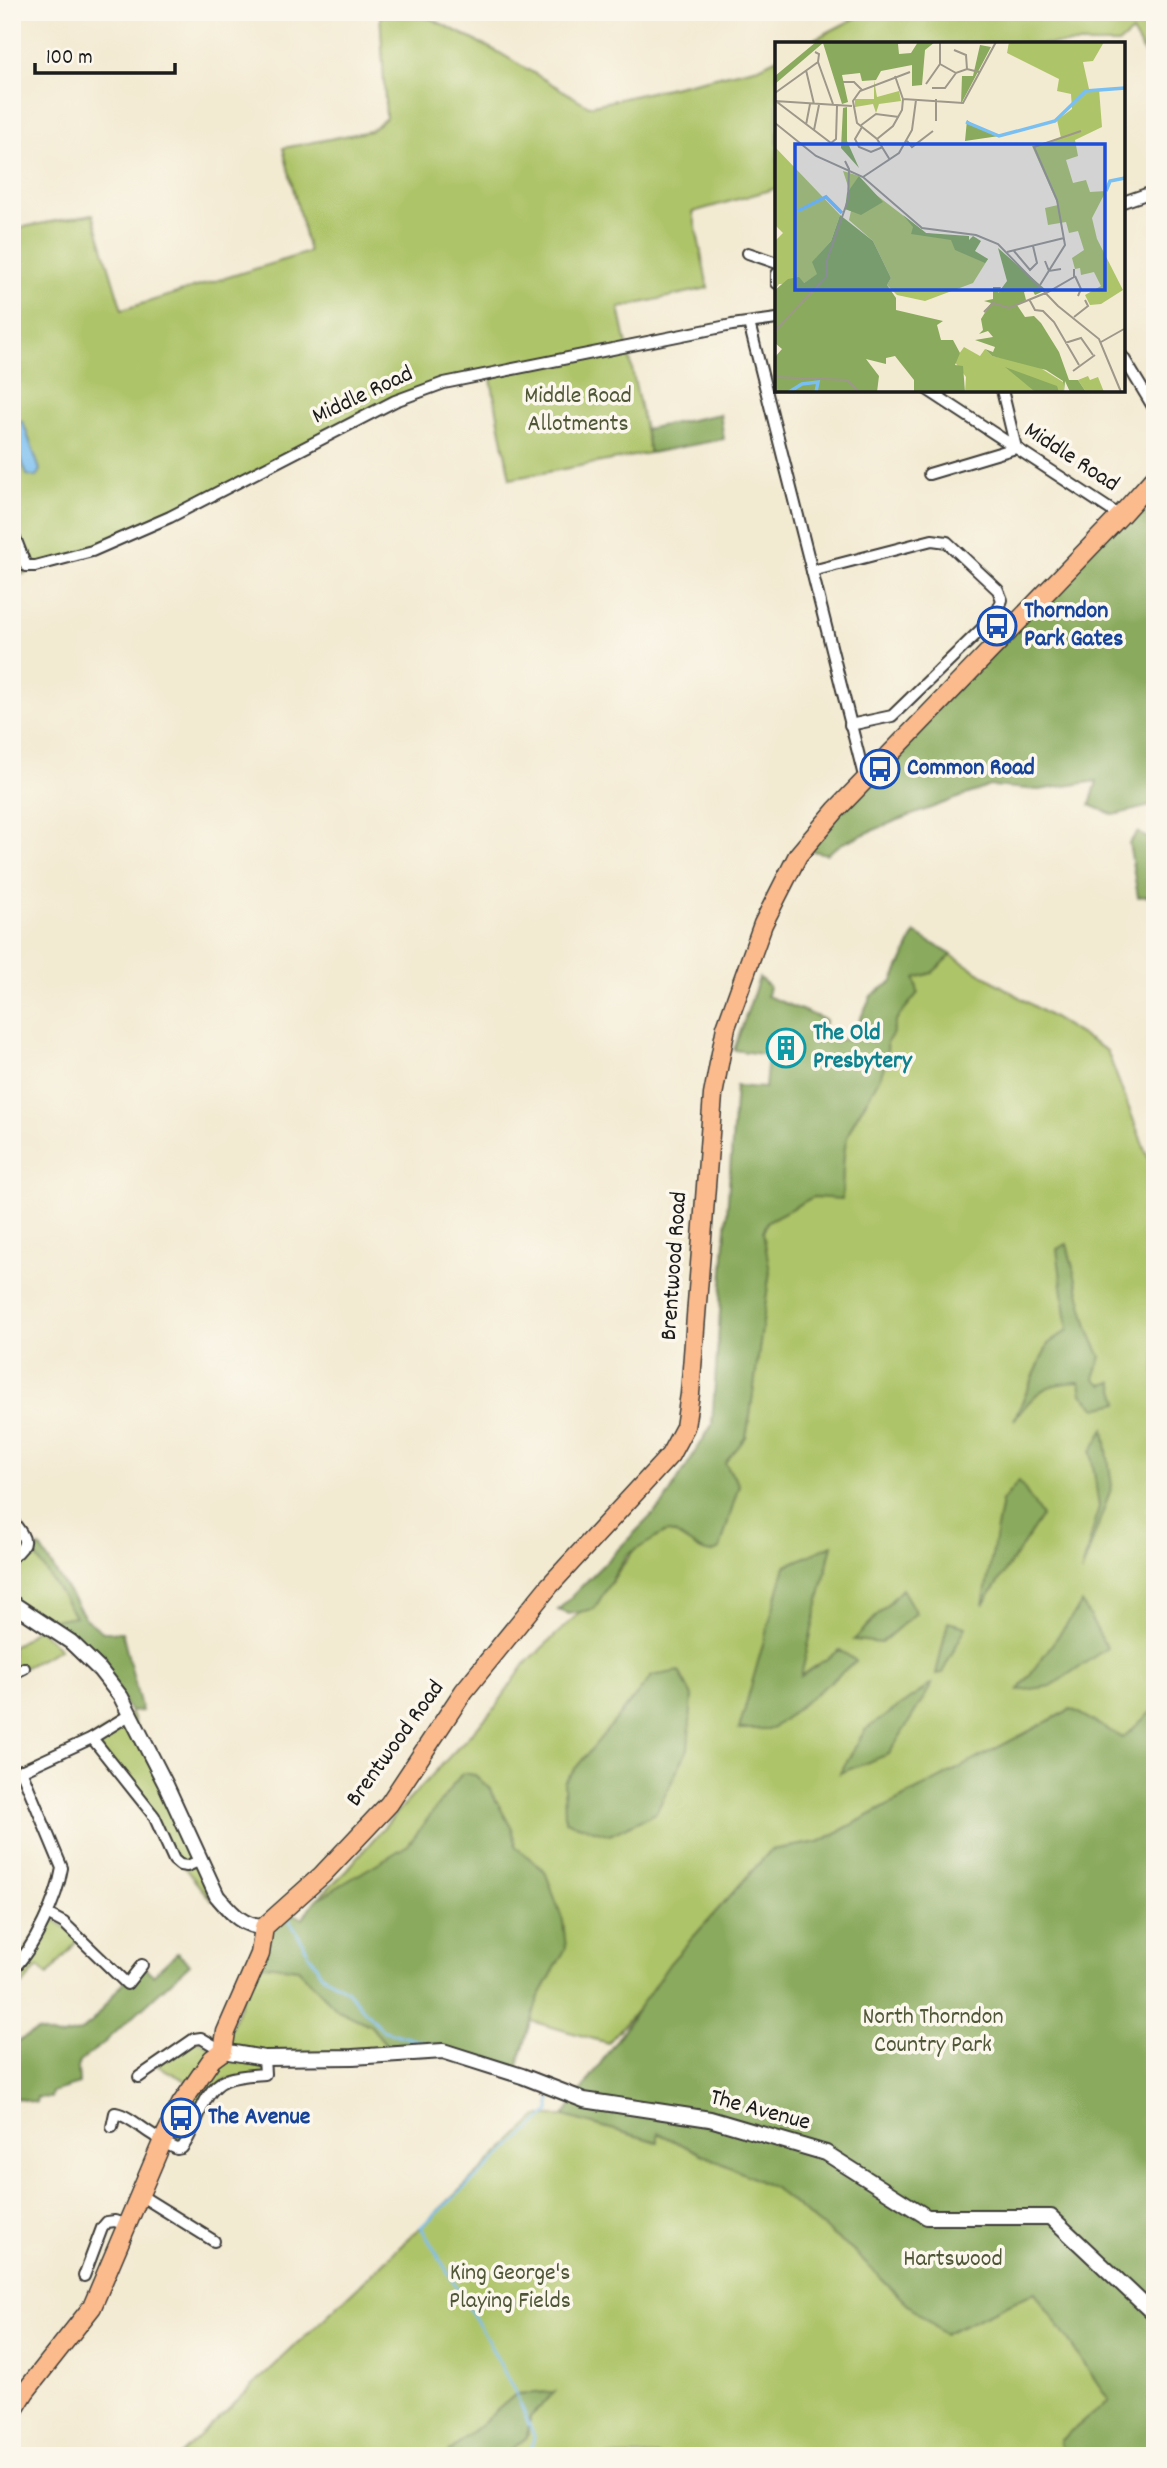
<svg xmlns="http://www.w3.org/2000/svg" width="1167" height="2468" viewBox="0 0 1167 2468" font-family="Dekko,sans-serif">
<rect width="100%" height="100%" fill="#fbf7ec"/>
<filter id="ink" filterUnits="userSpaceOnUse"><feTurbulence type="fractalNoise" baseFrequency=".0143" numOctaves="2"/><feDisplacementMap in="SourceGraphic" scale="14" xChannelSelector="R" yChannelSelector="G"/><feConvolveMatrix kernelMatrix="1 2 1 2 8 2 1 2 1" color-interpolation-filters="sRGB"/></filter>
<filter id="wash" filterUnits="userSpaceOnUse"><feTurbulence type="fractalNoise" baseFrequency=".00686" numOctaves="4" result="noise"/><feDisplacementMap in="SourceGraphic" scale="28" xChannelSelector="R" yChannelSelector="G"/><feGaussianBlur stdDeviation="1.57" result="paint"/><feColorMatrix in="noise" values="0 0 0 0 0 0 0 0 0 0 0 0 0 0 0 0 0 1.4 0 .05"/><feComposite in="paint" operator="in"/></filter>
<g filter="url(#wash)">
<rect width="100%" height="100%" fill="#f3ead2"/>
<!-- green -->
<g fill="#aec469" stroke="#657042" stroke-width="2">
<path d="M380,12h38l80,40 91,54 170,-39 18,-9v130l-84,24 15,76 -89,20 31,145 -140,26 -20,-105 -95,26 -247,127 -136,51v-349l81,-15 29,96 187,-58 -26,-104 87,-17 16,-13z"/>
<path d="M867,12h288v60l-23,-40 -14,12h-313z"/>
<path d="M915,933l192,118 48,125v533l-32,29 -52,-29 -252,133 -48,8 -101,113 -27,40 -35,40 -77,-22 -16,54 -220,-146 21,-29 30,-29 44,-51 104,-111 31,-45 85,-80 34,-49 68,-110 26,-202 87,-58z"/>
<path d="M22,1550l11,2 43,64 -35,6 -29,-18v-47z"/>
<path d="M37,1627l23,22 -48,25v-28l13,-7z"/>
<path d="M131,1714l81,187c-44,-50 -80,-108 -120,-163z"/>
<path d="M47,1914l33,24 -32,37 -10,-8 -26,31v-28z"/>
<path d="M256,1964l42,5 40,41 32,15 24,29 -130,4 1,16 -42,7 -41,67 -20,-6 32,-57 -38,-20 38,-26 28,12z"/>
<path d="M538,2116h26l93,26 1,-9 116,55 79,63 54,53 37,29 91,-41 75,108 -50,41 3,15h-560l24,-19 3,-20 24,-25 -38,2 -72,62h-265z"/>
</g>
<!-- forest -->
<g fill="#8aaa5d" stroke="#53633c" stroke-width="2">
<path d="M720,414l4,25 -74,14 -5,-24z"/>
<path d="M1155,477v104l-3,2 3,7v221l-5,-5 -36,9 -24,-10 7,-24 -58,9 -49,-4 -97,36 -50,21 -17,11 -22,-5z"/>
<path d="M1138,832l15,10 2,4v50l-17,1 -9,-54z"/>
<path d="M915,933l37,22 -20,18 -17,5 3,15 -22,27 -4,15 -5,7c4,36 -30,63 -40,96 -5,16 -4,43 -5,61l-29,-2 -45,24 -5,11 7,39 -20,145 -4,21 -21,26 14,22 -19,64 -9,4 -10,-3 -27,-17 -8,-1 -39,23 -33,54 -25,5 -11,-4 105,-106 49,-79 24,-339 29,2 3,-33 -34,-5 25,-72 10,8 -2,10 59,24 -4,10 10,10 19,-1 20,-43 22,-15z"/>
<path d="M1067,1244l22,87 12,26 -7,21 8,7 11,-3 6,21 -23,5 -14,-14 -2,-12c-38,1 -43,10 -66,38l34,-76 20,-14 -11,-81z"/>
<path d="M1104,1429l8,57 -31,88 18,-67 -8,-55z"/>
<path d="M1019,1481l23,35 -59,89 19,-104z"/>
<path d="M832,1545l-31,131 39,-26 16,11 -84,68h-33l46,-163z"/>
<path d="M40,1547l46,72 17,13h19l20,79 -12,1 -17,-27 -72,-63 34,-6 -42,-64z"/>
<path d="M902,1589l14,24 -35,30 -27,-3z"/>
<path d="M1082,1603l25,45 -56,38 -33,5z"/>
<path d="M948,1622l18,5 -24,46 -6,1z"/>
<path d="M679,1671l13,25 -4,53 -32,64 -46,22 -45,-14 -1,-39 88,-106z"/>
<path d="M933,1683l-44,71 -49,19 25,-43z"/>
<path d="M1155,1708v748h-92l-3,-15 49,-41 -74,-108 -91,42 -37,-30 -54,-53 -79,-63 -116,-55v9l-94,-26 106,-153 101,-113 48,-8 252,-133 52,29z"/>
<path d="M462,1773l13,2 15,14 22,40 4,18 29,24 18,50 3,27 -28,51 -23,76 -85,-24 -36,3 -24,-29 -32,-15 -40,-41 -42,-5 6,-21 21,-33 20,8 13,-18 92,-55z"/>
<path d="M177,1953l13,11 -85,78 -25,19 -2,7 1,16 -27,8 -1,6 -14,-1 -1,6 -24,-6v-53l25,-13 21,6 21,-5 13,-10 31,-40 19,-17 11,10z"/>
<path d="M555,2392l-25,25 -3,20 -24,19h-59l72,-62z"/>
</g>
<!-- water -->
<path fill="#7abff1" stroke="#4b6e86" stroke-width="2" d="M15,421l8,1 17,48 -4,7 -9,-2 -15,-42v-10z"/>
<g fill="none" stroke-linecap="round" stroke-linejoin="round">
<!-- stream -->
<g stroke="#7abff1" stroke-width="2.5">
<path d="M287,1916l34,58 25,16 36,40 53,16"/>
<path d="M531,2451l3,-15 -18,-42 -34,-64 -61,-103 129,-115v-14"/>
</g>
</g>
</g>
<g filter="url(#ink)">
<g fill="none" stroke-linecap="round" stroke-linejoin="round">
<defs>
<g id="minor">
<path d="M1123,202l32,-11"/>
<path d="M748,253l29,10"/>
<path d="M777,274v9"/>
<path d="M749,323l116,457"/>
<path d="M1123,357l32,53"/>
<path d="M928,390l192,126"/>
<path d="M929,474l87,-26 -14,-58"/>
<path d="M12,530l14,36h9l57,-15 78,-34 225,-116 49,-18 288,-58 45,-6"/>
<path d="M812,571l120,-31 15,2 51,48 4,10 -6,15 -104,101 -42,9"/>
<path d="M12,1520c12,17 20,23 0,37"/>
<path d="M12,1674l12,-6"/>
<path d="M92,1738l62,78 20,44 6,5 7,1 12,-5"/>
<path d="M12,1775l80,-37 39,-24"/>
<path d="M47,1914l17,9 63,61 15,-19"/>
<path d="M12,1970c22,-22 45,-71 50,-102l-41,-98"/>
<path d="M139,2077l55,-38 7,-1 22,13"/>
<path d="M112,2127l3,-14c17,3 31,21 48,27"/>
<path d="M162,2142l15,7 5,-1c16,-20 19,-58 44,-68 12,-5 26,-5 39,-6l-1,-16"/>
<path d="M140,2195l74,46"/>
<path d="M84,2276l18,-48 5,-6 8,-1 11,4"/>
</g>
<g id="tertiary">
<path d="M12,1603l59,39 29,28 21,27 45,88 51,111c13,15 25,31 47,31"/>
<path d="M223,2051l41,7 89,-1 90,-6 79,25 62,24 126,19 116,34 101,64h124l104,98"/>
</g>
<path id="primary" d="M12,2413l13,-21 67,-85 71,-167 18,-36 31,-45 11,-8 3,-19 34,-78 4,-27 58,-52 67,-71 75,-113 86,-106 120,-130 15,-28 5,-33 23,-299 13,-68 37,-103 35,-69 38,-45 284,-294 35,-39"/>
</defs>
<!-- minor casing -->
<use href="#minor" stroke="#3c3b37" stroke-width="14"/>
<!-- tertiary casing -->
<use href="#tertiary" stroke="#3c3b37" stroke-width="18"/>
<!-- primary casing -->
<use href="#primary" stroke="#3c3b37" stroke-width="21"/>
<!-- minor -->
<use href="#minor" stroke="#fff" stroke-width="10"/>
<!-- tertiary -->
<use href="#tertiary" stroke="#fff" stroke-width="14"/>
<!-- primary -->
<use href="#primary" stroke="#fbbb8d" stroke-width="18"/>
</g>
</g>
<!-- icons -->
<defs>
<symbol id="bus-ring" viewBox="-11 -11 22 22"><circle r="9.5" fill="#fbf7ec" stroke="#1a4fb4" stroke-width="1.5"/><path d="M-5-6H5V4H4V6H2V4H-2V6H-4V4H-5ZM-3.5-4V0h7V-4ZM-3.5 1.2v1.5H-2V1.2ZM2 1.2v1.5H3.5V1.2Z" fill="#1a4fb4"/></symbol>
<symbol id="building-ring" viewBox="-11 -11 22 22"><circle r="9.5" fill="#fbf7ec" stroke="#0f9aa8" stroke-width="1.5"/><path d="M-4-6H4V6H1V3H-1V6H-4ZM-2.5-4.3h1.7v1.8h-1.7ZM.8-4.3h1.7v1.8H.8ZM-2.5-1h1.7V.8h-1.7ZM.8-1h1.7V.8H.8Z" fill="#0f9aa8"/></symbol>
</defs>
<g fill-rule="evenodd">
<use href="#bus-ring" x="975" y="604" width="44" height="44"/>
<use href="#bus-ring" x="858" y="747" width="44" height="44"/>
<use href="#building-ring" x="764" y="1026" width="44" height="44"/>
<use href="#bus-ring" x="159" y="2096" width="44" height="44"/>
</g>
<g text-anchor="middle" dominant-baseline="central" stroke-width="7" stroke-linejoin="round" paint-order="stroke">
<!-- street labels -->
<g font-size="24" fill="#1c1c1c" stroke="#fbf7ec">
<text transform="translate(363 396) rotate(-25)">Middle Road</text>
<text transform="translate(1071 458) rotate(33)">Middle Road</text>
<text transform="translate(675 1266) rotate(-86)">Brentwood Road</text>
<text transform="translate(396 1744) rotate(-54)">Brentwood Road</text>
<text transform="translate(760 2111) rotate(15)">The Avenue</text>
</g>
<!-- park labels -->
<g font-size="24" fill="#4f5737" stroke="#fbf7ec">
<text x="578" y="397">Middle Road<tspan x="578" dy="28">Allotments</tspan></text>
<text x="933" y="2018">North Thorndon<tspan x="933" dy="28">Country Park</tspan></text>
<text x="953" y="2260">Hartswood</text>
<text x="510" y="2274">King George's<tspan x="510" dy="28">Playing Fields</tspan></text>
</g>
<!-- transit labels -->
<g font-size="24" font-weight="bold" fill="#164399" stroke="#fbf7ec" text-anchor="start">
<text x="1024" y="612">Thorndon<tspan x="1024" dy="28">Park Gates</tspan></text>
<text x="907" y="769">Common Road</text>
<text x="208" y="2118">The Avenue</text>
</g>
<!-- culture labels -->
<g font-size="24" font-weight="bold" fill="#0d838f" stroke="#fbf7ec" text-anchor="start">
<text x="813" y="1034">The Old<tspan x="813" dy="28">Presbytery</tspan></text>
</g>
</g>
<!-- overview -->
<g transform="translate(775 42)">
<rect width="350" height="350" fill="#f3ead2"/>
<path d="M234,0h95l-11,19 -10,1 6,27h10l3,38 -27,13 3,16 -12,4 7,23 13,-3 4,12 16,-1 -14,27 5,21 26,51 -22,14 -11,1 -5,-10 16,-9 -7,-14 -13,3 -1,-7 -5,1 -3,-11 12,-8 -6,-19 -9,2 -3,-11 -18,3 -3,-17 13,-3 -26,-59 29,-8 -4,-18 15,-11 -1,-15 -14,-3 2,-12 -52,-26zM99,38l3,17 22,-6 2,10 -22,3 -3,9 -3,-9 -18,3v-8h19zM0,105l65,68 -9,26 -15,17 2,16 -14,9 -25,1 -4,6v-49l8,-8 -8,-8zM68,129l16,5 -1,5 68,52 26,4 7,10 29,12 -15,24 -48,18 -28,-6 -10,-10 4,-7 -18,-37 -24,-21 2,-9 -6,-2 5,-17zM189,305l16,9 5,-7 7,7 42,8 29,18 1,10h-99l1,-15 -12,-16zM313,334l2,4 8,-3 6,15h-18l-8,-12z" fill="#aec469"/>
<path d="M41,0h89l-7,2 1,10 12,-1 7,-11h17l-10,8 -3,35 -10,1v-21l-31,6 -5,9 -14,1 -2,-8 -18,2 6,27 -6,2 -19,-61 -48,41v-8zM205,3l11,2 -30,57 1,-28h11zM72,65v34l12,27 -18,-20 2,-40zM192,78l8,6 24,10 -34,5zM84,134l24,26 -22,13 -16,-6 2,-16zM65,173l33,26 18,37 -4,7 9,13v12l47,11 -6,4 4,15h12l7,13 -5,12 8,1 2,26h-51v-12l-19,-24 -9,2v6l-20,-5 13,17 -2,16h-102v-35l7,-8 -7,-6v-53l13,-11 11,-2 5,6 13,-9 -5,-12 19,-21zM128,173l23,18 43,3v4l4,-4 8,5 -6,10 13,8 -3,4 -30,-13 -4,-10 -40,-6 2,-7zM223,206l48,42 -11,5 -3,-6 -8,3 2,8 -9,5 8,12 9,-1 7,7 18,29 10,28h9l8,12h-16l-5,-11 -1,11 -1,-11 -17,-11 -54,-14 -7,-7 8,3 2,-5 -20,-7 18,-3 -5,-6 -9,3 4,-4 -2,-11 10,-16 -7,-2 9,-2v-12h8l-3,6 9,-12zM230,325l52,19 2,6 -25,-1z" fill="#8aaa5d"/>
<path fill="none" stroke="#7abff1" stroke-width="3.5" d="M191,80l33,14 56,-15 31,-30 39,-3M331,149l4,-10 15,-3M23,169l28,-14 16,16M14,350l13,-8 16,-2 -2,10"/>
<path fill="none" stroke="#9d9889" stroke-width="2" d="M165,0v22l16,9 11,-4 12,3M179,8l12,5 1,14M43,20l15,42M31,28l8,34M68,40h11l8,8M151,42l14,-20M157,46h13l11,-15M0,51l43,-31 1,-8 -4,-2M128,57l60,4 33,-61M161,57v22M0,59l77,5M2,60l54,41 5,-4 1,-33M0,81l41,33 47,21 59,51 54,7 22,9 60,62 41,33 22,53M31,83l4,-21M85,84l16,-12 23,3M87,85l-7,12 4,8 12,5 12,-5M39,88l5,-25M102,97l16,-13 9,-16 1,-11 -8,-23M132,99l5,6 21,-16M115,118l-13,-21 -20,-16 -4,-22 7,-10 50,-19M88,135l36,-24 13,-23 4,-30M239,209l16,19 7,-7 -4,-17M232,210l57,-14M270,219l4,10 12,-2M300,234l6,13 -3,7M265,243l25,-40 -8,-45 -23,-53 47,-16M254,257l6,11 8,1 11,11 25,43M209,270l9,-9 16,5 39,-16 26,-15v-8M299,275l14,-11 -3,-6M0,289l52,-55v-16l21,-60 1,-31 -4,-8M326,300l23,-13M290,301l16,-5 12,17M298,329l22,-16M0,335l72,3 12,12"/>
<path fill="#1d4ed8" fill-opacity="0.15" stroke="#1d4ed8" stroke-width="3.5" d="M20,102h310v146h-310z"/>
<rect width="350" height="350" fill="none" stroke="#1c1c1c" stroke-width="3.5"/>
</g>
<!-- margin -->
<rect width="1167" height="2468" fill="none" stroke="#fbf7ec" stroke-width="42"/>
<!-- scale -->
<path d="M35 63v10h140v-10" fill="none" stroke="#1c1c1c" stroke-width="3.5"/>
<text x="46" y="63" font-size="21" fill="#1c1c1c" stroke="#fbf7ec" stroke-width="5" paint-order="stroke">100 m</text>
</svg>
